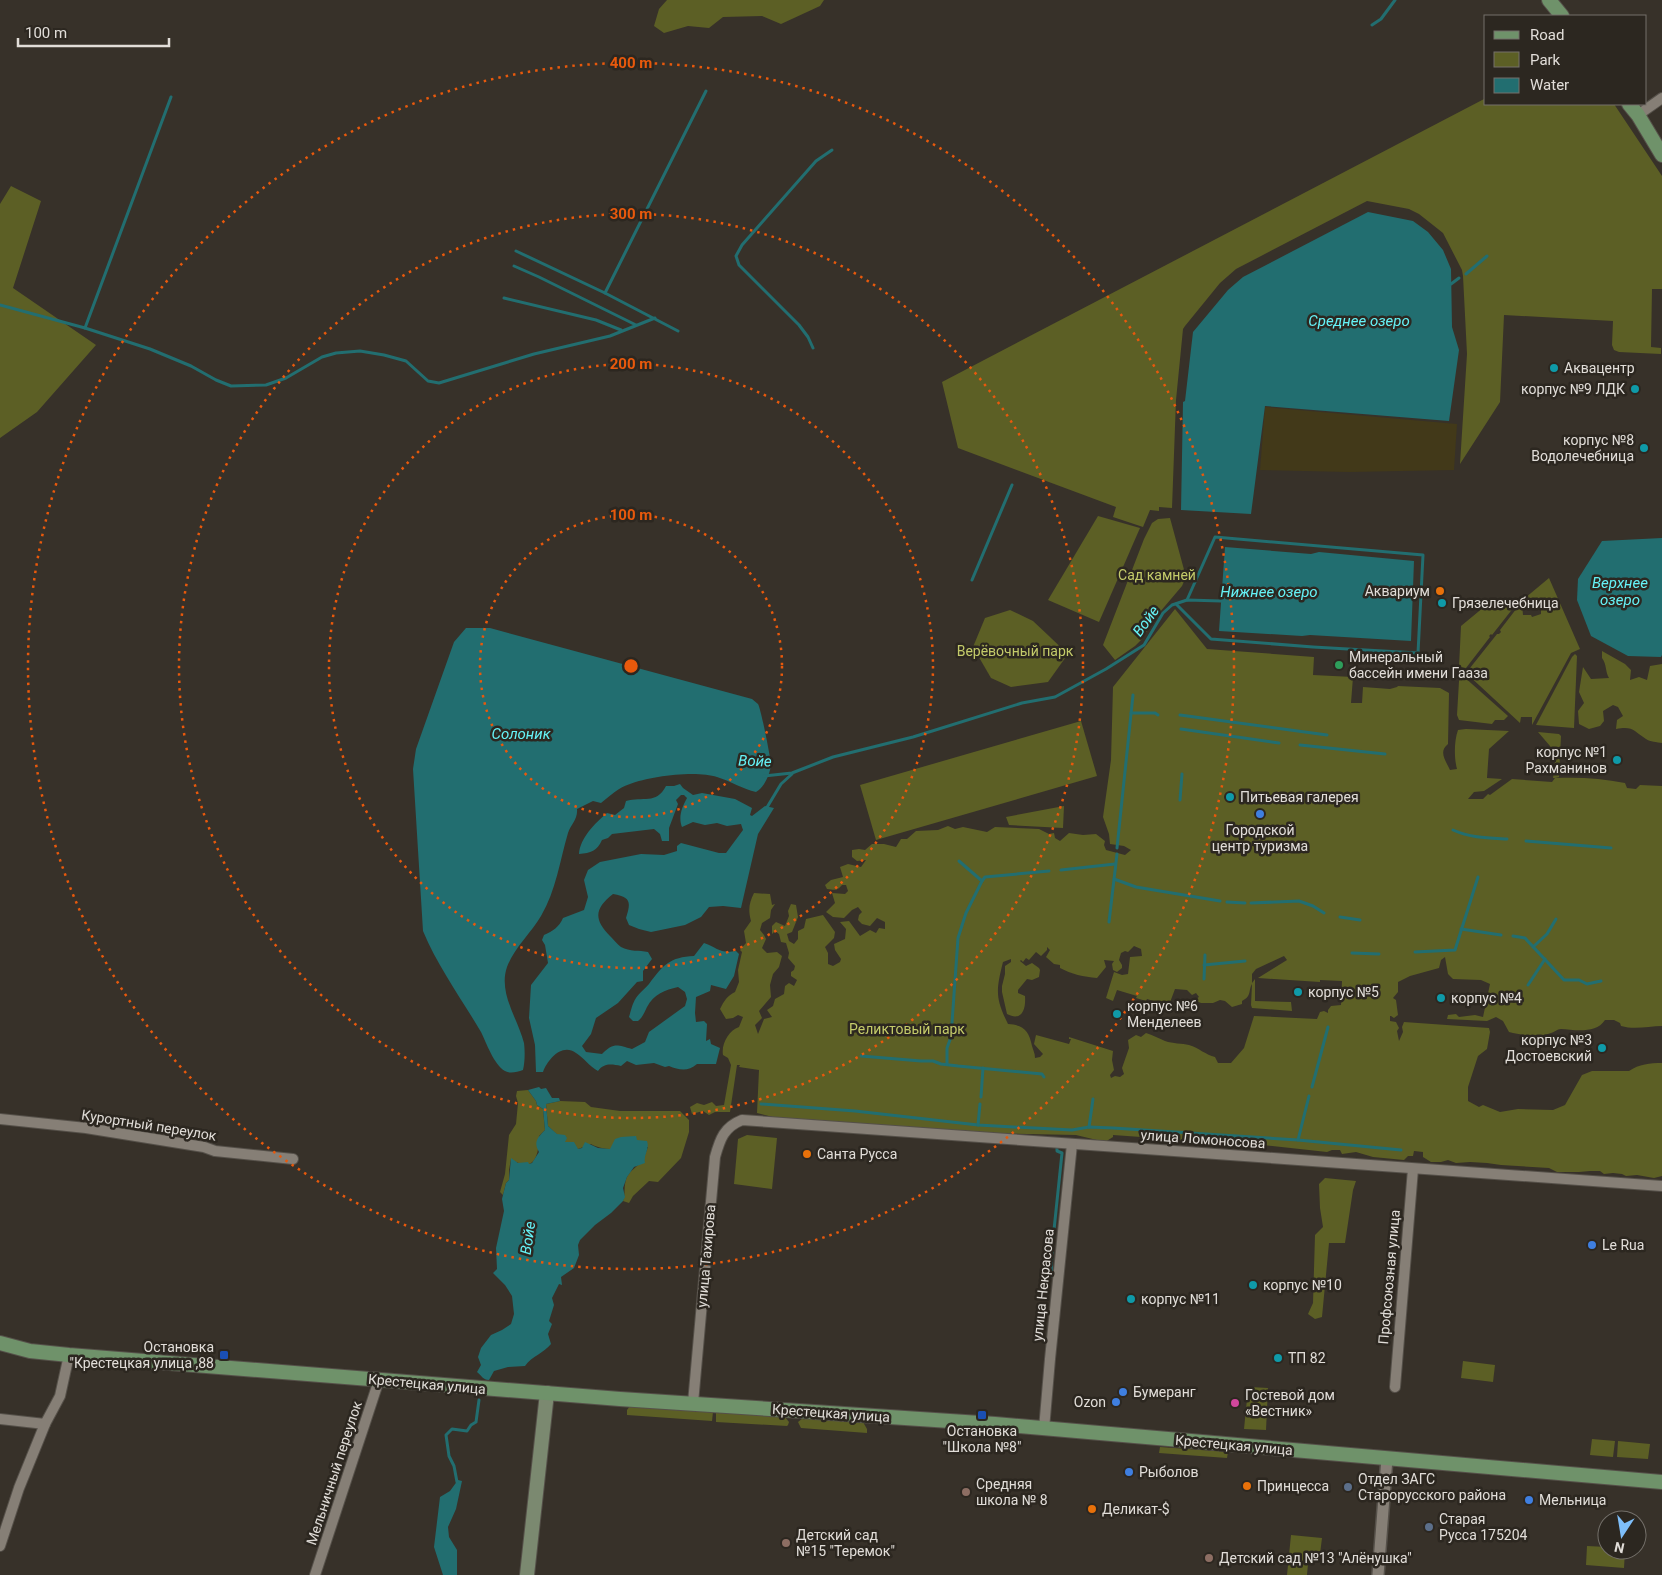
<svg xmlns="http://www.w3.org/2000/svg" width="1662" height="1575" viewBox="0 0 1662 1575" font-family="Roboto,sans-serif">
<rect width="100%" height="100%" fill="#373129"/>
<!-- green -->
<g fill="#5c5f25" fill-rule="evenodd">
<path d="M667,0h157l-4,6 -39,18 -19,-8 -39,1 -14,11 -21,-2 -24,7 -10,-7 5,-17z"/>
<path d="M1486,98v6h128l48,72v113h-10l-1,58 10,1v6l-42,-2 -5,-2 -2,-5 1,-24 -109,-6 -4,87 -40,62 7,-110 -4,-78 -1,-6 -19,-37 -24,-19 -10,-5 -42,-8 -131,68 -16,14 -35,43 -2,3 -7,71 -4,108 -13,-1v4l-9,-1 -7,17 -30,-10 3,-10 -158,-59 -16,-66z"/>
<path d="M11,186l30,15 -28,87 83,57 -59,67 -37,26v-234z"/>
<path d="M1098,516l42,12 -41,94 -51,-22z"/>
<path d="M1170,518l16,59 -4,9 -28,33 -12,20 -7,7 -20,14 -12,-15 41,-106 8,-16 6,-4z"/>
<path d="M1549,578l31,71 -9,4 -39,72v-8h-11l-1,6 -54,-50 31,-39h2l2,-2 -1,-2 20,-26h2l1,11h8l1,2 9,-3v-6h2v-3h-2v-6l-16,-1z"/>
<path d="M1491,606l1,2h2l1,-2 19,1 -22,28 -1,-1 -2,2 1,1 -24,31 -7,-1 2,-41 23,-19z"/>
<path d="M1175,609l32,40 107,8 -1,18 40,2 -2,26h11l1,-16 27,2 7,-2 1,-1 42,2 9,5 -1,51c-10,8 -2,17 2,26l7,-1c-3,-11 -3,-28 1,-39l8,-1 43,2 -20,18 -2,29 15,1 -18,12 -10,1 -6,7h15l5,-5 2,1 22,-16 40,3 3,-4h-2l3,-25 -18,-21 21,2 2,2 -2,41 -4,1c23,-1 47,0 70,5l2,5 9,1 4,-4 22,1v240c-13,0 -27,4 -41,0l-1,-3 -6,-3h-9c-9,14 -30,10 -44,9 -4,0 -6,3 -10,4 -13,5 -30,2 -42,-1l-6,-11 -7,-4 -9,4 -40,-2 1,-4 8,-1 3,3 16,-2 8,2 7,-33 -9,-4 -28,-1 -5,-5 -3,-17 -4,3 -2,8 -29,8 -12,6v10l-5,6 3,2 2,15 -4,3 -3,-2h-1v5l6,1 3,6 -2,3 2,10 4,-9 -1,-5 2,-5 85,6 1,4 -3,17 -9,7 -10,31v14l11,6 4,-2 17,7 18,-3 35,1 12,-5 17,-30 10,-4h37c10,-7 21,-8 33,-8v113l-8,2 -17,-3 -11,1 -4,-2 -9,-1 -9,1 -4,-3h-10l-11,1h-22l-8,-4 -48,-3 -14,-2 -17,-1 -14,1 -8,-3 -7,2h-10l-8,-5v-5l-9,-1 -1,5h-5l-4,4 -31,-3 -17,-5 -14,2 -2,-4h-8l-5,2 -83,-9 -16,1 -76,-2 -11,-5 -28,-2v2l-8,5 -29,-7 -89,-2 -138,-9 -41,-5h-28l-23,-6 2,-43 -20,-3 1,-2h-3l-7,47h-15l-6,3 -6,-4 -11,3 -2,-7 7,-4 7,2 8,-3 4,4 8,-1 7,-40 -3,-7 -5,-3c-2,-11 6,-25 16,-28l4,-10 -5,-2 -5,3 -7,1 -6,-10c4,-8 7,-13 15,-17l4,-10 -1,-12 4,-18 -2,-2 6,-7 -2,-12 7,-10c-3,-11 -2,-18 3,-28l16,1 2,11 3,-1 -4,6 -1,8 -8,5 -2,7 4,5 2,4 -4,9 5,5 10,-1 5,4 -3,11 -6,7 -3,11 1,12 -12,14 3,7 -7,7 3,9 6,-15 8,-2 -5,-7 6,-4 2,-7 9,-5 1,-8 4,-3 5,3 3,-6 -6,-4v-4l3,-2 1,-4 -7,-8 1,-5 -3,-10 -5,-1 -2,-8 -4,-3 -3,3v-8l4,-4 9,4 4,-10 -1,-5 3,-7 5,1 2,12 -6,15 -5,2 2,7 5,3 4,-5v-8l6,-3 2,-9 17,-4 12,17 -1,6 -9,9 3,6v11l5,2 7,-4 1,-3 -6,-9 -1,-6 11,-5 1,-10 -6,-7 9,-1 11,15 10,-6 6,3 3,-5 6,1v-7l-8,-4 -7,8 -8,-2 -4,-4 1,-5 3,-3 -4,-5 -6,3 -8,8 -11,-1 -7,-5 9,-9 -3,-10 13,1 3,-3 -2,-6h-4c-5,6 -7,5 -15,4l-2,-4 6,-5 12,-3 -3,-10 8,-3 13,3 5,-7 -9,1 -5,-4v-7l7,-1 6,1 7,-6h12l12,3 5,-8h6l9,-8 22,-1 10,-4 7,3 8,-2 24,5 8,-5 44,2 10,5 5,-1 1,5 5,3 9,-8 14,2 13,-1 9,7 -1,4 2,5 19,5 6,-5 -7,-4 -14,-2 -1,-10 -6,-17 8,-57 2,-73zM1134,946l7,3 1,7 -12,1 -2,17 -6,1 -8,-3 -8,26 7,3 4,-11 20,6 -1,2 10,3 1,-2 19,6v2l4,1 -1,-3 6,-16 12,1 5,5 4,-2 3,4 -5,3 7,3h12l7,-3 5,1 7,6 10,-3v-3c10,-5 6,-10 10,-17l-1,21 1,3 40,3 -1,-9 -36,-1v-22l-3,4v-9l4,-5 28,-13 3,4 -29,18 62,4v-2l22,1 -1,24 -10,1 -3,4v3l-4,-2 -4,1 -3,7 -63,-3 -10,32 -13,15h-13l-3,-6c-9,-2 -16,-9 -26,-12 -7,-2 -16,-1 -24,-4 -7,-3 -12,-6 -19,-8l-5,4 -5,-2 -8,5 1,8 -7,20 2,6 -4,3 -5,-1 -4,2 -1,-3 4,-5 -2,-10 1,-9 -44,-14v2h2l-2,5 -33,-9 -2,9 9,10 -3,3 -5,1c0,-5 -2,-8 -3,-12 -3,-15 -8,-21 -24,-22 -13,-26 -12,-34 -5,-62l8,-3v3l-6,4v8l-3,12v6l5,22c15,8 19,-5 18,-18l-7,-3v-3l9,-11 5,1 7,-3 1,-7 -1,-2 -7,-5 -6,3 -6,-5 1,-1 2,2 3,-4 3,2 7,-8 5,4 6,-6v-3l3,3 -4,7 8,7 6,1v3c11,6 24,9 37,10l9,-11 -2,-7 10,1 -2,3 1,6 4,2 5,-4v-3l-3,-5 2,-7 4,-2 3,1z"/>
<path d="M1010,610l23,11 35,33 -20,28 -37,5 -20,-9 -18,-31 12,-29z"/>
<path d="M1602,651l23,13 6,6 -1,10 9,-3 8,3 3,-14 12,-2v79c-5,-1 -12,-1 -16,-4 -13,-8 -12,-13 -30,-10l1,-9 6,-4 -5,-9 -5,-2 -10,6 1,10 -4,5 -11,3 -10,-5 -1,-13 6,-8 -5,-11 4,-25 8,12 18,-1c-4,-7 -2,-13 -7,-20z"/>
<path d="M1575,654l2,2 -3,72 -38,-3 36,-68z"/>
<path d="M1463,676l45,40 -4,4h-9l-3,4 -33,-4 -2,-5 2,-34z"/>
<path d="M1081,721l16,55 -221,64 -16,-55z"/>
<path d="M1064,806l-1,22 -54,-3 -3,-8z"/>
<path d="M528,1090l8,11 1,4 6,4 2,21 -6,6c0,20 -5,38 -28,23l-2,11v10l-3,3 -3,12 -3,-3 5,-18 4,-39 7,-11 2,-21 -2,-7 1,-5z"/>
<path d="M560,1101l25,1 6,5 29,4h60l9,9v12l-8,26 -23,24 -9,-1 -16,15 -4,7 -6,-2c3,-8 0,-15 4,-24 4,-8 12,-11 16,-18 2,-3 3,-8 5,-12 -18,1 -41,6 -57,-3l-13,5 -13,-7 -17,-16 -2,-22z"/>
<path d="M747,1135l30,3 -5,51 -38,-5 4,-45z"/>
<path d="M1325,1178l31,3 -3,9 -8,53h-16l-7,74 -7,2 -7,-5 5,-11 2,-68 8,-8 -3,-19 -1,-24z"/>
<path d="M1463,1361l32,4 -2,17 -32,-4z"/>
<path d="M1250,1387l18,1 -2,42 -22,-1 4,-40z"/>
<path d="M630,1406l83,6 -1,9 -85,-6v-5z"/>
<path d="M716,1412l69,5 4,5 -1,3 -1,1 -71,-4z"/>
<path d="M803,1418l1,2 1,-2 58,4 4,7v4l-66,-5 -3,-6z"/>
<path d="M1592,1439l23,2 -2,16 -23,-2z"/>
<path d="M1618,1441l32,3 -2,15 -31,-2z"/>
<path d="M1160,1447l68,5 -1,6 -68,-5z"/>
<path d="M1291,1535l31,3 -2,16 -11,-1 -2,22h-20z"/>
<path d="M1587,1546l20,1v3h18l-1,18 -38,-3z"/>
</g>
<!-- sand -->
<path fill="#423919" d="M1265,407l192,17 -3,46 -105,2 -89,-2z"/>
<!-- water -->
<g fill="#226e70">
<path d="M1368,212l45,9 15,11 15,18 8,19 1,58 7,23 -10,71 -184,-15 -14,108 -70,-4 2,-108 2,-1 8,-69 35,-42 15,-13z"/>
<path d="M1662,538v117l-1,2 -33,-1 -37,-20 -14,-36 1,-21 24,-38z"/>
<path d="M1225,547l86,7 8,-2 95,9 -3,80 -101,-6 -8,1 -83,-5z"/>
<path d="M466,628h24l262,71c2,2 4,3 6,5 3,5 13,55 13,61 -1,9 -7,23 -15,27 -13,-3 -26,-11 -39,-15 -20,-7 -67,-1 -87,7 -11,3 -20,12 -29,19l-8,-2 -16,8c1,10 -6,15 -9,24 -8,27 -12,58 -27,83 -10,17 -27,32 -34,51 -9,26 11,52 17,76 1,8 1,19 -1,27 -6,2 -13,4 -18,1 -11,-6 -19,-29 -24,-39 -20,-34 -43,-65 -58,-101l-10,-162 3,-20 38,-107z"/>
<path d="M680,784l3,4 10,7 9,-2 33,6 17,9 -2,7 2,1 13,-10 9,2 -16,26 -17,74 -18,-2 -14,1 -8,10 -16,8 -34,7 -12,-3 -10,-4 -3,-7c5,-16 5,-21 -13,-24 -18,14 -20,25 -3,42 3,3 7,8 11,11 9,5 18,3 27,5l4,7 -9,12v10l-6,1 -19,21 -22,15 -5,16 -9,12 4,6 16,2c12,-12 15,-9 30,-5l13,-7 4,-10 36,-26 2,-7 -2,-7 -7,-5c-13,3 -24,7 -31,20 -3,6 -4,10 -9,14h-5l-4,-4c2,-6 3,-13 7,-19 3,-5 9,-9 13,-14 14,-19 21,-27 45,-28l10,-13c14,5 16,11 32,8l3,3 -5,22 -8,13 -15,-4 -1,6 -14,6 -1,16 1,9 8,-1 3,3 -1,17 4,-2 1,5 9,4 -4,16h-19c-9,8 -18,6 -28,2l-4,1 -11,-4 -18,2 -9,-4 -6,5c-10,-2 -17,-3 -23,5 -9,-5 -14,-13 -22,-18 -14,-10 -28,6 -33,19h-7l-1,-27 -6,-27 2,-33 17,-22 -3,-18 -3,-5 2,-5c9,-4 15,-8 19,-17l21,-8 4,-13 -4,-17 4,-10 12,-8 41,-8 23,1 13,-4v-5l4,-3 38,10h7l17,-23 -2,-6 -14,2 -10,-3 -12,2 -12,-3 -11,5c-4,-10 0,-20 5,-29l-3,-3h-3l-5,5 2,4 -9,24v13h-7l-2,-7 -6,-5 -42,5 -4,4 -6,2c-5,11 -11,13 -23,14 1,-16 16,-31 28,-41l8,2 9,-7 2,-7c17,-5 30,4 40,-15h8z"/>
<path d="M539,1087l2,2 5,-1 6,10h7l1,3 -14,3 2,22 9,8 8,1 2,3 -2,4h9l4,7 4,-1 3,-6 13,6 12,1 5,-10 6,-2 15,-1 1,4 10,1c3,8 -4,14 -2,22l-11,4 -7,10 -4,11 2,9 -2,4 -12,12 -16,12 -15,15 -2,5 1,10 -5,13 -13,9 1,8 -3,-1 -7,14 2,7 -5,16 3,3 -4,10 3,10c-7,9 -19,12 -26,22l-17,1 -14,4 -5,9c-6,0 -8,-5 -12,-8l4,-7 -3,-8 3,-9 10,-13 11,-5 9,-6 3,-10 -2,-18 -7,-11 -12,-12 4,-4 -1,-21 8,-37 -2,-12 4,-16 3,-3 2,-22 7,5 10,-1 1,2 3,-1 7,-11c-6,-10 -1,-15 6,-22l-2,-21 -6,-4 -1,-4 -8,-11z"/>
<path d="M458,1480l4,1 -6,28 -8,18 1,10 8,13v25h-14l-9,-28 6,-50 10,-6z"/>
</g>
<g fill="none" stroke-linecap="round" stroke-linejoin="round">
<!-- stream -->
<g stroke="#226e70" stroke-width="3">
<path d="M1372,25l9,-6 14,-19"/>
<path d="M516,251l89,42 73,38"/>
<path d="M514,266l25,11 97,48"/>
<path d="M1466,274l21,-18"/>
<path d="M1451,284l8,-6"/>
<path d="M605,293l101,-202"/>
<path d="M504,298l92,22 25,10"/>
<path d="M0,305l85,23 65,21 41,17 25,14 15,6 35,-1 20,-7 36,-21 14,-4 24,-2 24,4 22,6 22,20 11,2 95,-29 76,-18 45,-18"/>
<path d="M85,328l86,-231"/>
<path d="M813,348l-5,-11 -9,-12 -60,-60 -3,-9 6,-11 74,-84 16,-11"/>
<path d="M972,580l40,-95"/>
<path d="M1176,604l35,35 102,8 105,6 5,-98 -208,-18 -28,63"/>
<path d="M1131,713h24l3,2"/>
<path d="M1180,715l147,20"/>
<path d="M1181,729l98,14"/>
<path d="M1300,745l85,9"/>
<path d="M764,776l28,-3 41,-16 80,-20 109,-34 33,-6 51,-28 38,-24 19,-32 9,-8 15,-5 34,1"/>
<path d="M1180,800l2,-26"/>
<path d="M766,809l15,-25 11,-10"/>
<path d="M1453,830c18,8 35,8 54,9"/>
<path d="M1526,841l85,7"/>
<path d="M1117,848l16,-153"/>
<path d="M959,861l23,20"/>
<path d="M1061,870l54,-6"/>
<path d="M1114,879l22,8 84,14"/>
<path d="M1227,902l18,1"/>
<path d="M1251,903l48,-2 14,5 11,7"/>
<path d="M1340,917l20,3"/>
<path d="M1109,922l8,-68"/>
<path d="M1461,929l40,6"/>
<path d="M1513,936l12,2 39,42h15l8,4 14,-3"/>
<path d="M1533,947l14,-13 9,-15"/>
<path d="M1415,952l40,-2 23,-73"/>
<path d="M1352,953l27,1"/>
<path d="M1204,965l41,-4"/>
<path d="M1204,979l1,-24"/>
<path d="M1528,985l17,-26"/>
<path d="M861,1056l60,5h12l8,3 17,2 84,8 2,3"/>
<path d="M947,1064v-16l4,-11 7,-99 8,-25 16,-32 3,-4 64,-6"/>
<path d="M1312,1087l16,-60"/>
<path d="M981,1097l2,-29"/>
<path d="M761,1104l94,7 123,14 94,5 17,-3 24,1 185,12 103,10"/>
<path d="M978,1125l2,-21"/>
<path d="M1089,1127l4,-28"/>
<path d="M1298,1140l11,-44"/>
<path d="M1051,1276l1,-27 10,-96 -5,-2v-3"/>
<path d="M457,1482l-3,-16 -5,-10 -3,-21 6,-6 15,2 4,-6 5,-3 3,-22"/>
</g>
<defs>
<g id="minor">
<path d="M1638,115l24,-17"/>
<path d="M0,1119l86,9 118,19 11,4 78,8"/>
<path d="M1395,1387l18,-218"/>
<path d="M693,1403l22,-246c5,-18 9,-30 27,-37l920,66"/>
<path d="M0,1419l45,5"/>
<path d="M1044,1429l6,-70 22,-215"/>
<path d="M0,1546l19,-58 26,-64 15,-28 9,-41"/>
<path d="M315,1575l64,-195"/>
</g>
<path id="tertiary" d="M1378,1575l9,-117"/>
<path id="secondary" d="M527,1575l20,-182"/>
<g id="primary">
<path d="M1549,0l13,16"/>
<path d="M1629,104l9,11 24,40"/>
<path d="M0,1343l30,8 39,4 551,44 375,25 667,58"/>
</g>
</defs>
<!-- minor casing -->
<use href="#minor" stroke="#555049" stroke-width="12"/>
<!-- tertiary casing -->
<use href="#tertiary" stroke="#555049" stroke-width="14"/>
<!-- secondary casing -->
<use href="#secondary" stroke="#555049" stroke-width="16"/>
<!-- primary casing -->
<use href="#primary" stroke="#555049" stroke-width="16"/>
<!-- minor -->
<use href="#minor" stroke="#867f76" stroke-width="10"/>
<!-- tertiary -->
<use href="#tertiary" stroke="#867f76" stroke-width="11"/>
<!-- secondary -->
<use href="#secondary" stroke="#7b8970" stroke-width="14"/>
<!-- primary -->
<use href="#primary" stroke="#6f926a" stroke-width="14"/>
</g>
<!-- distance rings -->
<g fill="none" stroke="#e8590c" stroke-width="2.5" stroke-dasharray="2.5 5">
<circle cx="631" cy="666" r="151"/>
<circle cx="631" cy="666" r="302"/>
<circle cx="631" cy="666" r="452"/>
<circle cx="631" cy="666" r="603"/>
</g>
<!-- markers -->
<g fill="#0f9aa8" stroke="#2c2720" stroke-width="2">
<circle cx="1554" cy="368" r="5"/>
<circle cx="1635" cy="389" r="5"/>
<circle cx="1644" cy="448" r="5"/>
<circle cx="1442" cy="603" r="5"/>
<circle cx="1617" cy="760" r="5"/>
<circle cx="1230" cy="797" r="5"/>
<circle cx="1298" cy="992" r="5"/>
<circle cx="1441" cy="998" r="5"/>
<circle cx="1117" cy="1014" r="5"/>
<circle cx="1602" cy="1048" r="5"/>
<circle cx="1253" cy="1285" r="5"/>
<circle cx="1131" cy="1299" r="5"/>
<circle cx="1278" cy="1358" r="5"/>
</g>
<g fill="#e8710a" stroke="#2c2720" stroke-width="2">
<circle cx="1440" cy="591" r="5"/>
<circle cx="807" cy="1154" r="5"/>
<circle cx="1247" cy="1486" r="5"/>
<circle cx="1092" cy="1509" r="5"/>
</g>
<circle fill="#2e9e5b" stroke="#2c2720" stroke-width="2" cx="1339" cy="665" r="5"/>
<g fill="#3f7fe0" stroke="#2c2720" stroke-width="2">
<circle cx="1260" cy="814" r="5"/>
<circle cx="1592" cy="1245" r="5"/>
<circle cx="1123" cy="1392" r="5"/>
<circle cx="1116" cy="1402" r="5"/>
<circle cx="1129" cy="1472" r="5"/>
<circle cx="1529" cy="1500" r="5"/>
</g>
<g fill="#1a4fb4" stroke="#2c2720" stroke-width="2">
<rect x="219" y="1350" width="10" height="10" rx="2.5"/>
<rect x="977" y="1410" width="10" height="10" rx="2.5"/>
</g>
<circle fill="#d1479c" stroke="#2c2720" stroke-width="2" cx="1235" cy="1403" r="5"/>
<g fill="#5c6f8a" stroke="#2c2720" stroke-width="2">
<circle cx="1348" cy="1487" r="5"/>
<circle cx="1429" cy="1527" r="5"/>
</g>
<g fill="#8d6e63" stroke="#2c2720" stroke-width="2">
<circle cx="966" cy="1492" r="5"/>
<circle cx="786" cy="1543" r="5"/>
<circle cx="1209" cy="1558" r="5"/>
</g>
<g text-anchor="middle" dominant-baseline="central" stroke-width="5" stroke-linejoin="round" paint-order="stroke">
<!-- poi labels -->
<g font-size="14" fill="#e1ddd8" stroke="#2c2720" text-anchor="start">
<text x="1564" y="368">Аквацентр</text>
<text x="1625" y="389" text-anchor="end">корпус №9 ЛДК</text>
<text x="1634" y="440" text-anchor="end">корпус №8<tspan x="1634" dy="16">Водолечебница</tspan></text>
<text x="1430" y="591" text-anchor="end">Аквариум</text>
<text x="1452" y="603">Грязелечебница</text>
<text x="1349" y="657">Минеральный<tspan x="1349" dy="16">бассейн имени Гааза</tspan></text>
<text x="1607" y="752" text-anchor="end">корпус №1<tspan x="1607" dy="16">Рахманинов</tspan></text>
<text x="1240" y="797">Питьевая галерея</text>
<text x="1260" y="830" text-anchor="middle">Городской<tspan x="1260" dy="16">центр туризма</tspan></text>
<text x="1308" y="992">корпус №5</text>
<text x="1451" y="998">корпус №4</text>
<text x="1127" y="1006">корпус №6<tspan x="1127" dy="16">Менделеев</tspan></text>
<text x="1592" y="1040" text-anchor="end">корпус №3<tspan x="1592" dy="16">Достоевский</tspan></text>
<text x="817" y="1154">Санта Русса</text>
<text x="1602" y="1245">Le Rua</text>
<text x="1263" y="1285">корпус №10</text>
<text x="1141" y="1299">корпус №11</text>
<text x="214" y="1347" text-anchor="end">Остановка<tspan x="214" dy="16">"Крестецкая улица ,88</tspan></text>
<text x="1288" y="1358">ТП 82</text>
<text x="1133" y="1392">Бумеранг</text>
<text x="1245" y="1395">Гостевой дом<tspan x="1245" dy="16">«Вестник»</tspan></text>
<text x="1106" y="1402" text-anchor="end">Ozon</text>
<text x="982" y="1431" text-anchor="middle">Остановка<tspan x="982" dy="16">"Школа №8"</tspan></text>
<text x="1139" y="1472">Рыболов</text>
<text x="1358" y="1479">Отдел ЗАГС<tspan x="1358" dy="16">Старорусского района</tspan></text>
<text x="976" y="1484">Средняя<tspan x="976" dy="16">школа № 8</tspan></text>
<text x="1257" y="1486">Принцесса</text>
<text x="1539" y="1500">Мельница</text>
<text x="1102" y="1509">Деликат-$</text>
<text x="1439" y="1519">Старая<tspan x="1439" dy="16">Русса 175204</tspan></text>
<text x="796" y="1535">Детский сад<tspan x="796" dy="16">№15 "Теремок"</tspan></text>
<text x="1219" y="1558">Детский сад №13 "Алёнушка"</text>
</g>
<!-- park labels -->
<g font-size="14" fill="#c4cb6a" stroke="#2c2720">
<text x="1157" y="575">Сад камней</text>
<text x="1015" y="651">Верёвочный парк</text>
<text x="907" y="1029">Реликтовый парк</text>
</g>
<!-- street labels -->
<g font-size="14" fill="#e1ddd8" stroke="#2c2720">
<text transform="translate(149 1125) rotate(9)">Курортный переулок</text>
<text transform="translate(1203 1139) rotate(4)">улица Ломоносова</text>
<text transform="translate(706 1256) rotate(-85)">улица Тахирова</text>
<text transform="translate(1389 1277) rotate(-85)">Профсоюзная улица</text>
<text transform="translate(1043 1285) rotate(-84)">улица Некрасова</text>
<text transform="translate(427 1384) rotate(5)">Крестецкая улица</text>
<text transform="translate(831 1413) rotate(4)">Крестецкая улица</text>
<text transform="translate(1234 1445) rotate(5)">Крестецкая улица</text>
<text transform="translate(334 1473) rotate(-72)">Мельничный переулок</text>
</g>
<!-- water labels -->
<g font-size="15" font-style="italic" fill="#65f2f6" stroke="#2c2720">
<text x="1359" y="321">Среднее озеро</text>
<text x="1620" y="583">Верхнее<tspan x="1620" dy="17">озеро</tspan></text>
<text x="1269" y="592">Нижнее озеро</text>
<text transform="translate(1146 621) rotate(-54)">Войе</text>
<text x="521" y="734">Солоник</text>
<text transform="translate(755 761) rotate(2)">Войе</text>
<text transform="translate(528 1238) rotate(-82)">Войе</text>
</g>
</g>
<circle cx="631" cy="666" r="8" fill="#e8590c" stroke="#2c2720" stroke-width="2.5"/>
<g font-size="15" text-anchor="middle" font-weight="bold" fill="#e8590c" stroke="#2c2720" stroke-width="5" stroke-linejoin="round" paint-order="stroke">
<text x="631" y="68">400 m</text>
<text x="631" y="219">300 m</text>
<text x="631" y="369">200 m</text>
<text x="631" y="520">100 m</text>
</g>
<!-- legend -->
<rect x="1484" y="15" width="162" height="90" fill="#2c2720" stroke="#74706a"/>
<rect x="1494" y="31" width="25" height="8" fill="#6f926a" stroke="#74706a"/>
<text x="1530" y="40" font-size="15" fill="#e1ddd8">Road</text>
<rect x="1494" y="52" width="25" height="15" fill="#5c5f25" stroke="#74706a"/>
<text x="1530" y="65" font-size="15" fill="#e1ddd8">Park</text>
<rect x="1494" y="78" width="25" height="15" fill="#226e70" stroke="#74706a"/>
<text x="1530" y="90" font-size="15" fill="#e1ddd8">Water</text>
<!-- north arrow -->
<g transform="translate(1622 1535) rotate(192)"><circle r="24" fill="#2c2720" stroke="#74706a"/>
<path d="M0-4L9 19L0 12L-9 19Z" fill="#7ebef9"/>
<text y="-8" font-size="14" font-weight="bold" text-anchor="middle" fill="#e1ddd8">N</text>
</g>
<!-- scale -->
<path d="M18 38v8h151v-8" fill="none" stroke="#e1ddd8" stroke-width="2.5"/>
<text x="25" y="38" font-size="15" fill="#e1ddd8" stroke="#2c2720" stroke-width="4" paint-order="stroke">100 m</text>
</svg>
